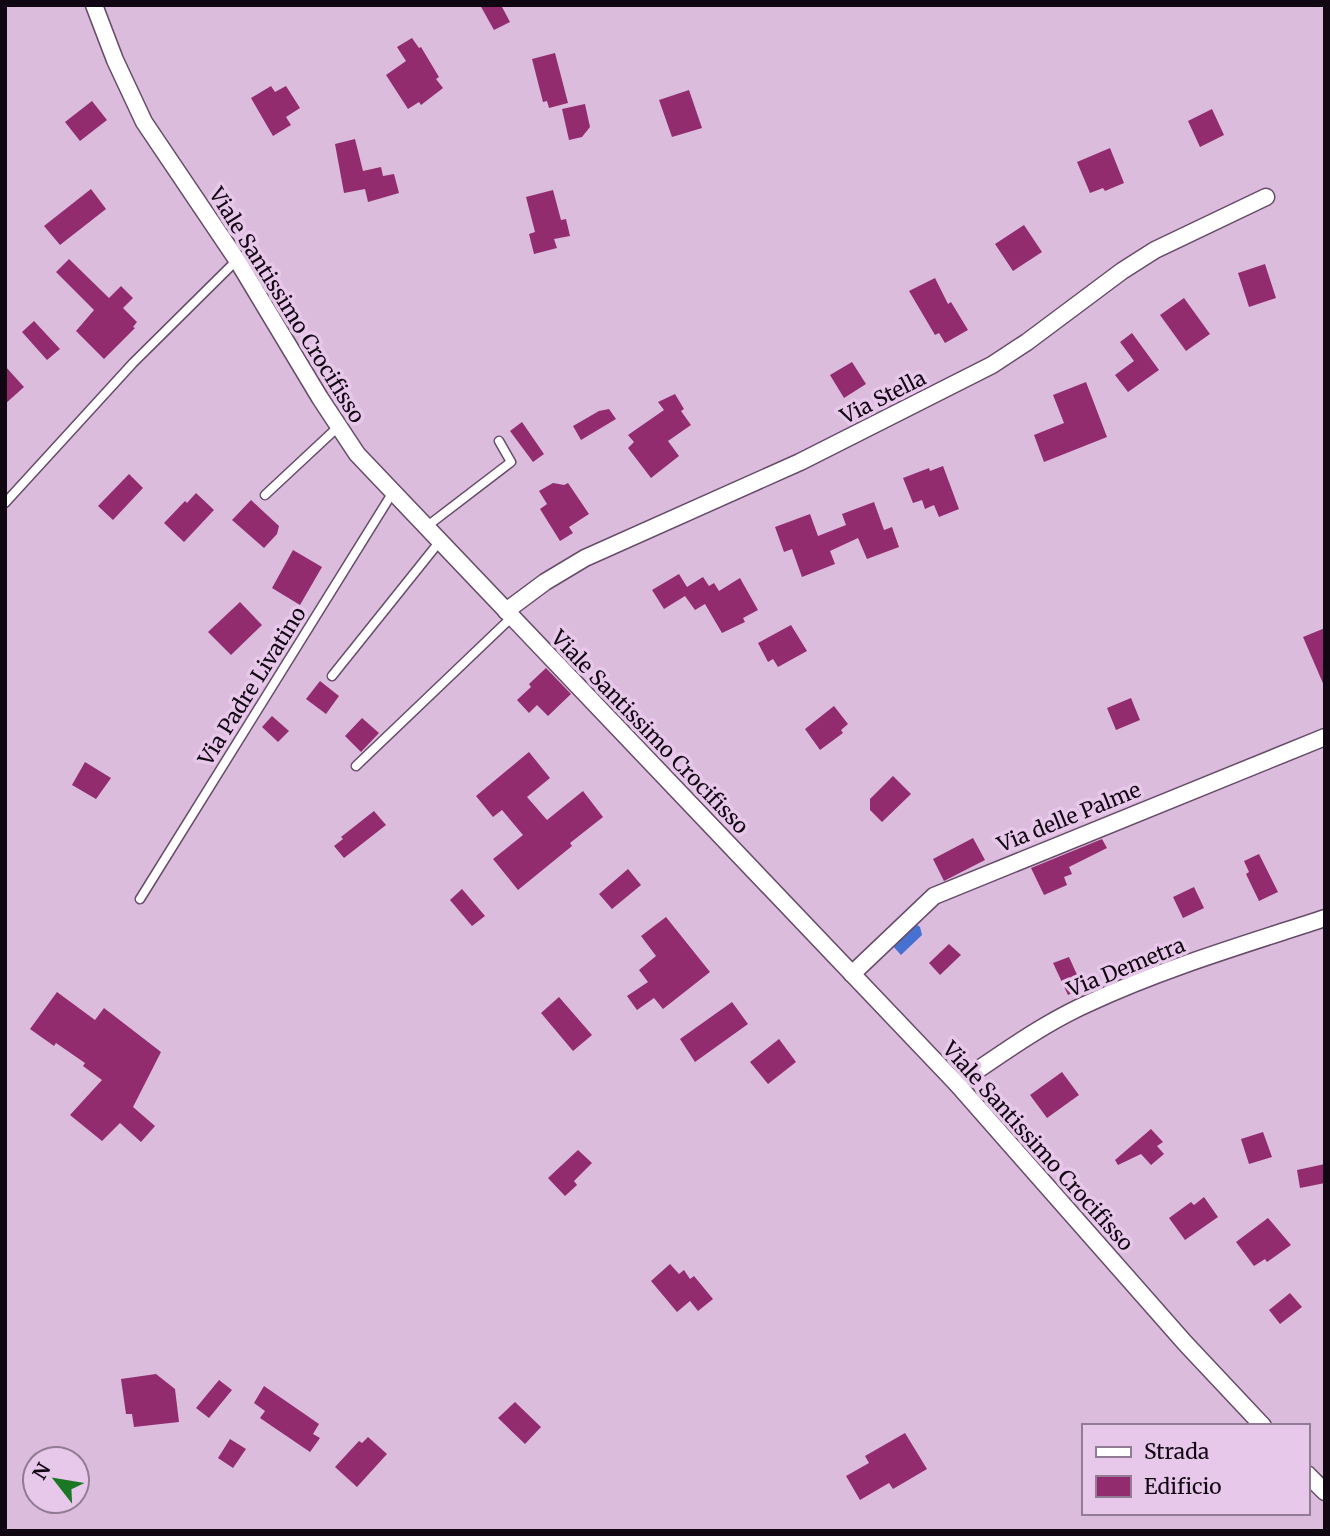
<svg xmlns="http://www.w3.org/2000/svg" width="1330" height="1536" viewBox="0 0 1330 1536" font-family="Merriweather,serif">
<rect width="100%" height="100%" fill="#dbbcdd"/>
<!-- water -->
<path fill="#4771d1" d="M917,925l3,2 2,8 -21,20 -10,-11z"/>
<!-- building -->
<g fill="#922c6f">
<path d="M480,5h21l9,17 -16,8z"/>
<path d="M412,38l7,10 2,-1 18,30 -3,2 7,9 -22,17 -2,-3 -11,7 -22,-34 20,-14 -9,-14z"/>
<path d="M555,53l13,50 -19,5 -2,-7 -4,1 -11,-43z"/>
<path d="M271,86l4,6 11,-6 14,22 -14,9 5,8 -18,11 -22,-38z"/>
<path d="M689,90l13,38 -30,9 -13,-37z"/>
<path d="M92,101l15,19 -27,21 -15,-19z"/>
<path d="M585,104l5,23 -8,10 -13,3 -7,-31z"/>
<path d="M1212,109l12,26 -24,12 -12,-26z"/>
<path d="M355,139l8,32 18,-4 2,9 11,-2 5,19 -31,9 -3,-13 -21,4 -9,-49z"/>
<path d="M1110,148l14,35 -19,8 -2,-3 -13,5 -13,-31z"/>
<path d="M91,189l15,20 -46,36 -16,-19z"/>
<path d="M553,190l8,30 5,-1 4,17 -16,3 3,9 -23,6 -5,-20 6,-2 -9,-35z"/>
<path d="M1024,225l18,27 -29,19 -18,-27z"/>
<path d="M69,259l40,39 12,-12 12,12 -10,10 14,14 -4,5 2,1 -31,31 -28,-28 18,-21 -38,-38z"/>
<path d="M1265,264l11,34 -27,9 -11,-34z"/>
<path d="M935,278l13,26 3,-2 17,28 -23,13 -6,-10 -4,2 -26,-44z"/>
<path d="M1184,298l26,36 -24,17 -26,-36z"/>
<path d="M34,321l26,28 -13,11 -25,-28z"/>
<path d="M1132,333l27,37 -31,22 -13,-17 19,-14 -14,-19z"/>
<path d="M852,362l14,22 -22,14 -14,-23z"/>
<path d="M5,366l19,21 -19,17z"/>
<path d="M1086,382l21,55 -63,25 -10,-27 30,-12 -11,-28z"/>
<path d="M675,394l9,15 -3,2 10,14 -23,16 11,15 -28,22 -23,-30 6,-6 -6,-7 36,-25 -6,-8z"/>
<path d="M609,409l7,10 -35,21 -8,-14 26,-15z"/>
<path d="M522,422l22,32 -11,8 -23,-31z"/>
<path d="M943,466l16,43 -20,8 -5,-12 -9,4 -3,-9 -9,3 -10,-25 26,-10 1,3z"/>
<path d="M129,474l14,14 -30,32 -15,-14z"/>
<path d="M553,483l11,2 4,-2 21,31 -20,13 4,6 -13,8 -20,-32 7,-5 -8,-13z"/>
<path d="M196,493l18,17 -30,32 -20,-19 21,-22 2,2z"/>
<path d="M251,500l28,26 -2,8 -13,14 -32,-28z"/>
<path d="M874,502l10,28 8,-3 7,20 -32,12 -9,-21 -28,13 5,13 -33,13 -10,-28 -8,3 -9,-25 35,-13 8,22 28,-11 -4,-11z"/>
<path d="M293,550l29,17 -22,38 -28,-17z"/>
<path d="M679,574l8,13 16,-10 6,9 5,-3 5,8 21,-13 18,32 -15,8 2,4 -23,11 -17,-29 -10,6 -10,-14 -21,13 -12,-19z"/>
<path d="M240,602l22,23 -31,30 -23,-23z"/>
<path d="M791,625l16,26 -29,16 -5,-8 -5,3 -10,-19z"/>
<path d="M1325,628v60l-22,-51z"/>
<path d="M546,668l25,26 -23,22 -11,-11 -8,8 -12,-13 14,-13 -2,-3z"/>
<path d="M320,681l19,15 -13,18 -20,-15z"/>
<path d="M1131,698l9,22 -24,10 -9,-22z"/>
<path d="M834,706l14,18 -7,6 2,3 -23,17 -15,-21z"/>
<path d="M272,716l17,15 -11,11 -16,-15z"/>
<path d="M362,718l17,15 -18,19 -16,-16z"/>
<path d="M529,752l21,26 -23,19 20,23 36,-29 20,26 -33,26 2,3 -54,44 -25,-31 30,-24 -21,-25 -9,7 -17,-21z"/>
<path d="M85,762l26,16 -15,21 -24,-14z"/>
<path d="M893,776l18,18 -29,28 -12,-12v-11z"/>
<path d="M374,811l12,14 -42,33 -10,-12 9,-7 -2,-2z"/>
<path d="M973,838l12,22 -41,21 -11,-22z"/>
<path d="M1102,839l5,9 -38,19 3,7 -8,3 3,8 -23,10 -13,-27z"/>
<path d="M1259,854l19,38 -19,9 -13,-27 3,-2 -5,-11z"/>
<path d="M628,869l13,16 -29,24 -13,-15z"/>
<path d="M1194,887l10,21 -21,10 -10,-21z"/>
<path d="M462,889l23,27 -13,10 -22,-26z"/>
<path d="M666,917l44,55 -47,37 -9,-11 -17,12 -10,-14 21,-14 -9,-12 17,-14 -15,-20z"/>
<path d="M949,944l12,11 -21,20 -11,-12z"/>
<path d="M1069,957l14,31 -15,7 -15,-32z"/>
<path d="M57,992l38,28 9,-12 57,44 -28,55 22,19 -14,16 -21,-19 -18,18 -32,-26 32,-35 -19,-14 2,-3 -29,-20 -2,3 -24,-17z"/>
<path d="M559,997l33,38 -19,16 -32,-38z"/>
<path d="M732,1002l16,22 -53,38 -15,-23z"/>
<path d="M779,1039l17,23 -28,22 -18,-22z"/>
<path d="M1062,1072l17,23 -32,23 -17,-23z"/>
<path d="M1151,1129l12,13 -6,4 7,8 -13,11 -10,-11 -23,11 -3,-5z"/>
<path d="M1263,1132l9,25 -23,7 -8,-25z"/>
<path d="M578,1150l14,13 -18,18 3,4 -12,11 -17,-18z"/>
<path d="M1325,1164v19l-25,5 -3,-18z"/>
<path d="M1204,1197l14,20 -33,23 -16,-22 22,-16 3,3z"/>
<path d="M1268,1218l23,27 -24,17 -2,-3 -11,7 -18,-24z"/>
<path d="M670,1264l9,10 5,-4 6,9 4,-3 19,23 -15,12 -8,-10 -13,11 -26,-31z"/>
<path d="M1290,1293l12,14 -22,17 -11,-14z"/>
<path d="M156,1374l19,15 4,33 -45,5 -2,-13h-6l-5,-35z"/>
<path d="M219,1380l13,10 -23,28 -13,-10z"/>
<path d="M264,1386l55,38 -6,10 7,4 -10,14 -50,-34 5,-7 -11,-8z"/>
<path d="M515,1402l26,25 -16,17 -27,-26z"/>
<path d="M905,1433l22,36 -34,20 -4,-6 -29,17 -14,-24 23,-13 -4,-7z"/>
<path d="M368,1437l19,17 -30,33 -22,-20 24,-26 3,2z"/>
<path d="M230,1439l16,10 -13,19 -15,-10z"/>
</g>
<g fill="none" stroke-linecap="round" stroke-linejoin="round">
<defs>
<g id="lane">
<path d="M265,495l74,-69"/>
<path d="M5,503l128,-140 104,-103"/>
<path d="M426,527l85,-65 -12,-21"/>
<path d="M332,676l108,-135"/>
<path d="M356,766l156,-149"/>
<path d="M140,899l253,-407"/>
</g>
<g id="street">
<path d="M94,5l21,55 29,62 93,138 83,138 37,56 600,630 228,259 78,83"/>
<path d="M506,611l39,-29 40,-24 215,-96 192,-97 35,-23 95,-71 33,-21 111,-53"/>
<path d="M852,974l82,-78 391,-159"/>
<path d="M957,1084c43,-29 85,-60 132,-81 75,-35 157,-59 236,-85"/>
<path d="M1307,1474l18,18"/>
</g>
</defs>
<!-- lane casing -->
<use href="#lane" stroke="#674c69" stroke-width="11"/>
<!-- street casing -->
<use href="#street" stroke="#674c69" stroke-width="19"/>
<!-- lane -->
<use href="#lane" stroke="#fff" stroke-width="8"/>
<!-- street -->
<use href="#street" stroke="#fff" stroke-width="16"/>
</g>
<g text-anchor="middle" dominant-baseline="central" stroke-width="7" stroke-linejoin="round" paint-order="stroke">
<!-- street labels -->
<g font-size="21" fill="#110712" stroke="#e8c8ea">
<text transform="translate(287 305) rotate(58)">Viale Santissimo Crocifisso</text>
<text transform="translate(883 397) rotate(-27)">Via Stella</text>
<text transform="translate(252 686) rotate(-58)">Via Padre Livatino</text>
<text transform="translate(650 732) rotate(46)">Viale Santissimo Crocifisso</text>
<text transform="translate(1069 817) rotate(-22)">Via delle Palme</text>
<text transform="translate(1126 967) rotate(-22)">Via Demetra</text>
<text transform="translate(1038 1146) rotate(48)">Viale Santissimo Crocifisso</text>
</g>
</g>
<!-- border -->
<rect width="1330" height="1536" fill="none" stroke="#110712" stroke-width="14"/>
<!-- legend -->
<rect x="1082" y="1424" width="228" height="91" fill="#e8c8ea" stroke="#927b94" stroke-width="2"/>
<rect x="1096" y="1447" width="35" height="10" fill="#ffffff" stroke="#927b94" stroke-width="2"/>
<text x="1144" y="1459" font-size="21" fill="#110712">Strada</text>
<rect x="1096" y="1476" width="35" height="21" fill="#922c6f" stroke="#927b94" stroke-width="2"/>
<text x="1144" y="1494" font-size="21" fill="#110712">Edificio</text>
<!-- north arrow -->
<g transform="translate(56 1480) rotate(301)"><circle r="33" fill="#e8c8ea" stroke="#927b94" stroke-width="2"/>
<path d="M0-5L12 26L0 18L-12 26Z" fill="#1c7725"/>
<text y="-10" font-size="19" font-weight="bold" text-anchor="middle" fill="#110712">N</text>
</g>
</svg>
